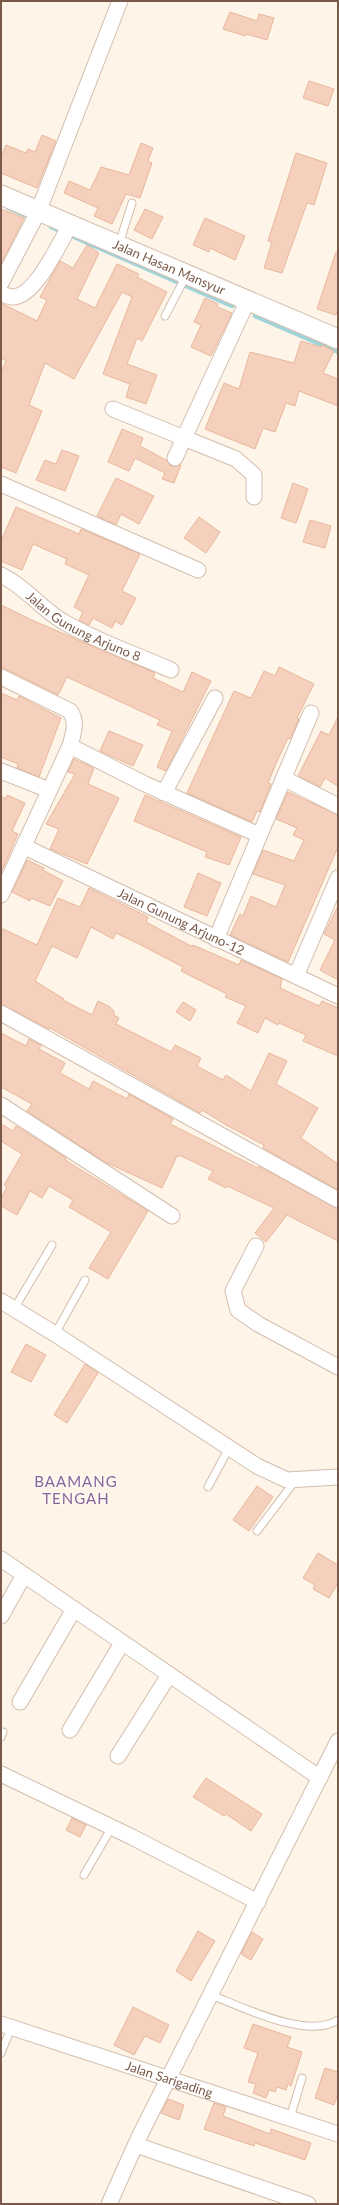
<svg xmlns="http://www.w3.org/2000/svg" width="339" height="2205" viewBox="0 0 339 2205" font-family="Lato,sans-serif">
<rect width="100%" height="100%" fill="#fef4e7"/>
<g fill="none" stroke-linecap="round" stroke-linejoin="round">
<!-- stream -->
<g stroke="#9fd4db" stroke-width="4.5">
<path d="M8,208l21,9"/>
<path d="M51,227l181,79"/>
<path d="M255,316l83,36"/>
</g>
</g>
<!-- building -->
<g fill="#f5d1bd" stroke="#e8b79c">
<path d="M230,12l27,9 2,-7 15,4 -7,22 -21,-6 -1,2 -22,-7z"/>
<path d="M309,81l25,8 -6,17 -25,-8z"/>
<path d="M42,135l14,6 -19,47 -36,-15v-16l5,-12 20,8 2,-4 7,3z"/>
<path d="M141,143l12,5 -5,13 4,2 -12,35 -14,-4 -14,30 -18,-8 4,-8 -34,-15 5,-12 21,9 11,-23 28,8z"/>
<path d="M296,153l31,10 -13,42 -7,-2 -25,70 -18,-5 8,-26 -4,-1z"/>
<path d="M1,209l23,9 -23,46z"/>
<path d="M145,209l18,8 -11,22 -18,-9z"/>
<path d="M205,218l40,18 -10,24 -25,-12 -1,4 -16,-7z"/>
<path d="M87,245l12,8 -22,46 18,9 22,-44 22,10 -2,3 30,15 -25,49 -5,-3 -10,26 30,11 -11,29 -20,-7 4,-13 -27,-10 29,-77 -10,-5 -48,87 -29,-16 -16,42 13,6 -26,62 -15,-6v-95l5,-11 -5,-3v-55l36,18 10,-21 -7,-3 20,-36 13,7z"/>
<path d="M336,252l2,1v55l-2,7 -19,-6z"/>
<path d="M205,298l13,6 -1,3 15,6 -21,43 -20,-9 10,-22 -7,-3z"/>
<path d="M301,341l20,6 1,-2 12,6 -11,22 15,6v27l-39,-15 -4,15 -9,-3 -11,29 -12,-4 -8,21 -50,-20 19,-46 15,6 11,-37 44,11z"/>
<path d="M122,429l21,9 -3,8 26,14 5,6 10,-1 -7,18 -12,-4 3,-6 -30,-15 -6,13 -21,-9z"/>
<path d="M62,450l17,6 -14,35 -29,-11 9,-20 11,4z"/>
<path d="M116,478l38,18 -15,28 -18,-10 -5,11 -19,-9z"/>
<path d="M293,483l15,6 -12,34 -15,-5z"/>
<path d="M16,507l63,27 2,-5 59,25 -18,37 14,7 -14,27 -7,-4 -3,7 -19,-10 -4,7 -10,-5 4,-8 -9,-5 15,-32 -24,-11 2,-5 -34,-15 -11,26 -21,-9v-20z"/>
<path d="M199,517l21,15 -14,21 -22,-15z"/>
<path d="M310,520l21,6 -6,22 -22,-6z"/>
<path d="M1,605l33,16 121,52 -2,5 30,14 9,-20 19,9 -45,90 -9,-4 15,-36 -15,-6 3,-5 -93,-43 -9,18 -57,-28z"/>
<path d="M279,667l35,17 -17,34 2,1 -9,20 -2,-1 -10,21 -10,24 3,1 -11,28 -3,-1 -5,11 -65,-29 47,-102 17,7 13,-27 11,5z"/>
<path d="M1,693l16,7 2,-4 42,22 -22,59 -22,-9 1,-4 -17,-7z"/>
<path d="M338,717v69l-13,-8 -5,9 -22,-11 23,-45 8,4z"/>
<path d="M109,731l34,14 -10,21 -33,-15z"/>
<path d="M74,759l20,9 -6,16 31,14 -32,66 -37,-15 9,-20 -13,-5 29,-50 -7,-2z"/>
<path d="M288,792l50,23v32l-50,115 -58,-27 10,-21 3,2 8,-20 25,11 9,-22 -32,-11 10,-24 31,11 10,-21 -11,-5 4,-7 -21,-9z"/>
<path d="M7,795l18,8 -13,28 6,3 -17,39v-77l5,3z"/>
<path d="M145,795l96,42 -12,28 -24,-8 2,-5 -73,-31z"/>
<path d="M27,860l17,8 -1,2 20,11 -13,25 -19,-8 -1,3 -18,-9z"/>
<path d="M198,873l23,10 -14,33 -23,-9z"/>
<path d="M89,888l59,29 -2,5 47,25v-2l46,20 2,-5 41,19 -2,9 39,18 3,-5 16,7v48l-35,-15 3,-6 -27,-12 -1,2 -13,-7 -7,15 -21,-10 9,-17 -21,-9 2,-3 -46,-23 2,-4 -46,-24 -21,-10 -3,6 -22,-12 -14,31 -25,-12 -17,35 29,18 -1,1 29,15 6,-14 12,6 4,4v4l5,3 -3,6 55,28 4,-7 26,13 -4,8 26,14 3,-5 25,16 18,-38 18,8 -11,23 42,24 -17,30 37,26v26l-75,-42 1,-3 -38,-20 -24,-15 -2,3 -150,-85 -1,1 -48,-25v-76l36,17 21,-47 22,9z"/>
<path d="M338,906v74l-18,-10 15,-30 -11,-6z"/>
<path d="M183,1002l13,8 -6,11 -14,-9z"/>
<path d="M1,1033l25,13 3,-7 12,6 -2,4 26,14 -5,10 29,16 4,-8 34,18 2,-5 44,25 -3,5 88,44 1,-2 79,43v32l-51,-26 -21,27 -11,-9 19,-25 -47,-22 -1,2 -18,-9 5,-8 -32,-15h-4l-15,32 -57,-26 -78,-51 5,-7 -31,-17z"/>
<path d="M1,1124l12,7 3,-5 50,32 -1,2 83,51 -40,68 -19,-11 22,-36 -42,-25 4,-7 -24,-14 -7,12 -12,-7 -13,24 -16,-9v-8l6,-11 -3,-2 18,-31 -21,-13z"/>
<path d="M26,1344l20,11 -15,27 -20,-10z"/>
<path d="M85,1364l13,9 -31,50 -13,-8z"/>
<path d="M257,1486l16,11 -24,34 -16,-11z"/>
<path d="M318,1553l20,12v18l-9,15 -16,-9 2,-4 -12,-7z"/>
<path d="M206,1778l56,36 -11,17 -25,-17 -2,2 -31,-19z"/>
<path d="M72,1818l14,7 -6,12 -14,-7z"/>
<path d="M198,1931l17,10 -24,40 -15,-10z"/>
<path d="M252,1932l11,7 -12,21 -10,-6z"/>
<path d="M133,2007l36,18 -9,18 -15,-7 -11,19 -20,-10z"/>
<path d="M253,2024l38,13 -4,10 15,5 -11,34 -3,-2 -2,6 -9,-3 -2,5 -6,-2 -3,8 -13,-5 3,-9 -8,-2 10,-29 -14,-5z"/>
<path d="M325,2068l13,4v22l-4,11 -19,-7z"/>
<path d="M168,2099l16,6 -5,15 -18,-7z"/>
<path d="M214,2103l12,4 -3,9 47,18 1,-5 40,14 -6,17 -50,-17 -1,3 -50,-17z"/>
</g>
<g fill="none" stroke-linecap="round" stroke-linejoin="round">
<defs>
<g id="service">
<path d="M119,244l13,-41"/>
<path d="M165,316l21,-40"/>
<path d="M14,1309l38,-64"/>
<path d="M55,1334l30,-54"/>
<path d="M208,1487l21,-39"/>
<path d="M257,1531l38,-50"/>
<path d="M1,1737l2,-5"/>
<path d="M84,1875l28,-48"/>
<path d="M211,1995c32,12 96,45 127,25"/>
<path d="M1,2053l10,-25"/>
<path d="M290,2118l12,-40"/>
</g>
<g id="minor">
<path d="M1,283l37,-71 82,-211"/>
<path d="M1,294c4,1 9,3 12,3 23,-1 47,-55 57,-72"/>
<path d="M113,409l71,29 63,-136"/>
<path d="M175,458l9,-20 52,21 18,16v22"/>
<path d="M1,484l197,86"/>
<path id="s1" d="M1,575c23,11 39,32 61,46 34,20 73,33 109,49"/>
<path d="M1,677l69,34c8,11 3,23 0,35l-69,149"/>
<path d="M70,746l75,38 114,51"/>
<path d="M1,771l48,19"/>
<path d="M285,779l53,27"/>
<path d="M164,793l51,-95"/>
<path id="s2" d="M25,847l313,149"/>
<path d="M216,939l95,-226"/>
<path d="M296,976l42,-98"/>
<path d="M1,1013l337,187"/>
<path d="M1,1105l171,111"/>
<path d="M256,1246l-23,45 5,19 20,14 80,43"/>
<path d="M1,1301l54,33 202,132 30,14 51,-3"/>
<path d="M1,1559l319,219"/>
<path d="M1,1616l23,-41"/>
<path d="M20,1702l54,-93"/>
<path d="M70,1730l52,-87"/>
<path d="M118,1756l51,-81"/>
<path d="M1,1774l131,63 126,65"/>
<path id="s3" d="M1,2024l337,110"/>
<path d="M136,2145l172,59"/>
<path d="M109,2204l30,-67 199,-396"/>
</g>
<g id="tertiary">
<path id="s4" d="M1,195l337,144"/>
</g>
</defs>
<!-- service casing -->
<use href="#service" stroke="#d3bdae" stroke-width="9"/>
<!-- minor casing -->
<use href="#minor" stroke="#d3bdae" stroke-width="17"/>
<!-- tertiary casing -->
<use href="#tertiary" stroke="#d3bdae" stroke-width="21"/>
<!-- service -->
<use href="#service" stroke="#fff" stroke-width="7"/>
<!-- minor -->
<use href="#minor" stroke="#fff" stroke-width="15"/>
<!-- tertiary -->
<use href="#tertiary" stroke="#fff" stroke-width="19"/>
</g>
<g text-anchor="middle" dominant-baseline="central" stroke-width="3.5" stroke-linejoin="round" paint-order="stroke">
<!-- street labels -->
<g font-size="13" fill="#795949" stroke="#fff8ef">
<text stroke="none"><textPath href="#s4" startOffset="183">Jalan Hasan Mansyur</textPath></text>
<text stroke="none"><textPath href="#s1" startOffset="98">Jalan Gunung Arjuno 8</textPath></text>
<text stroke="none"><textPath href="#s2" startOffset="173">Jalan Gunung Arjuno-12</textPath></text>
<text stroke="none"><textPath href="#s3" startOffset="177">Jalan Sarigading</textPath></text>
</g>
<!-- quarter labels -->
<g font-size="15" letter-spacing="1" fill="#88659d" stroke="#fff8ef">
<text x="76" y="1481">BAAMANG<tspan x="76" dy="17">TENGAH</tspan></text>
</g>
</g>
<!-- border -->
<rect width="339" height="2205" fill="none" stroke="#795949" stroke-width="4"/>
</svg>
